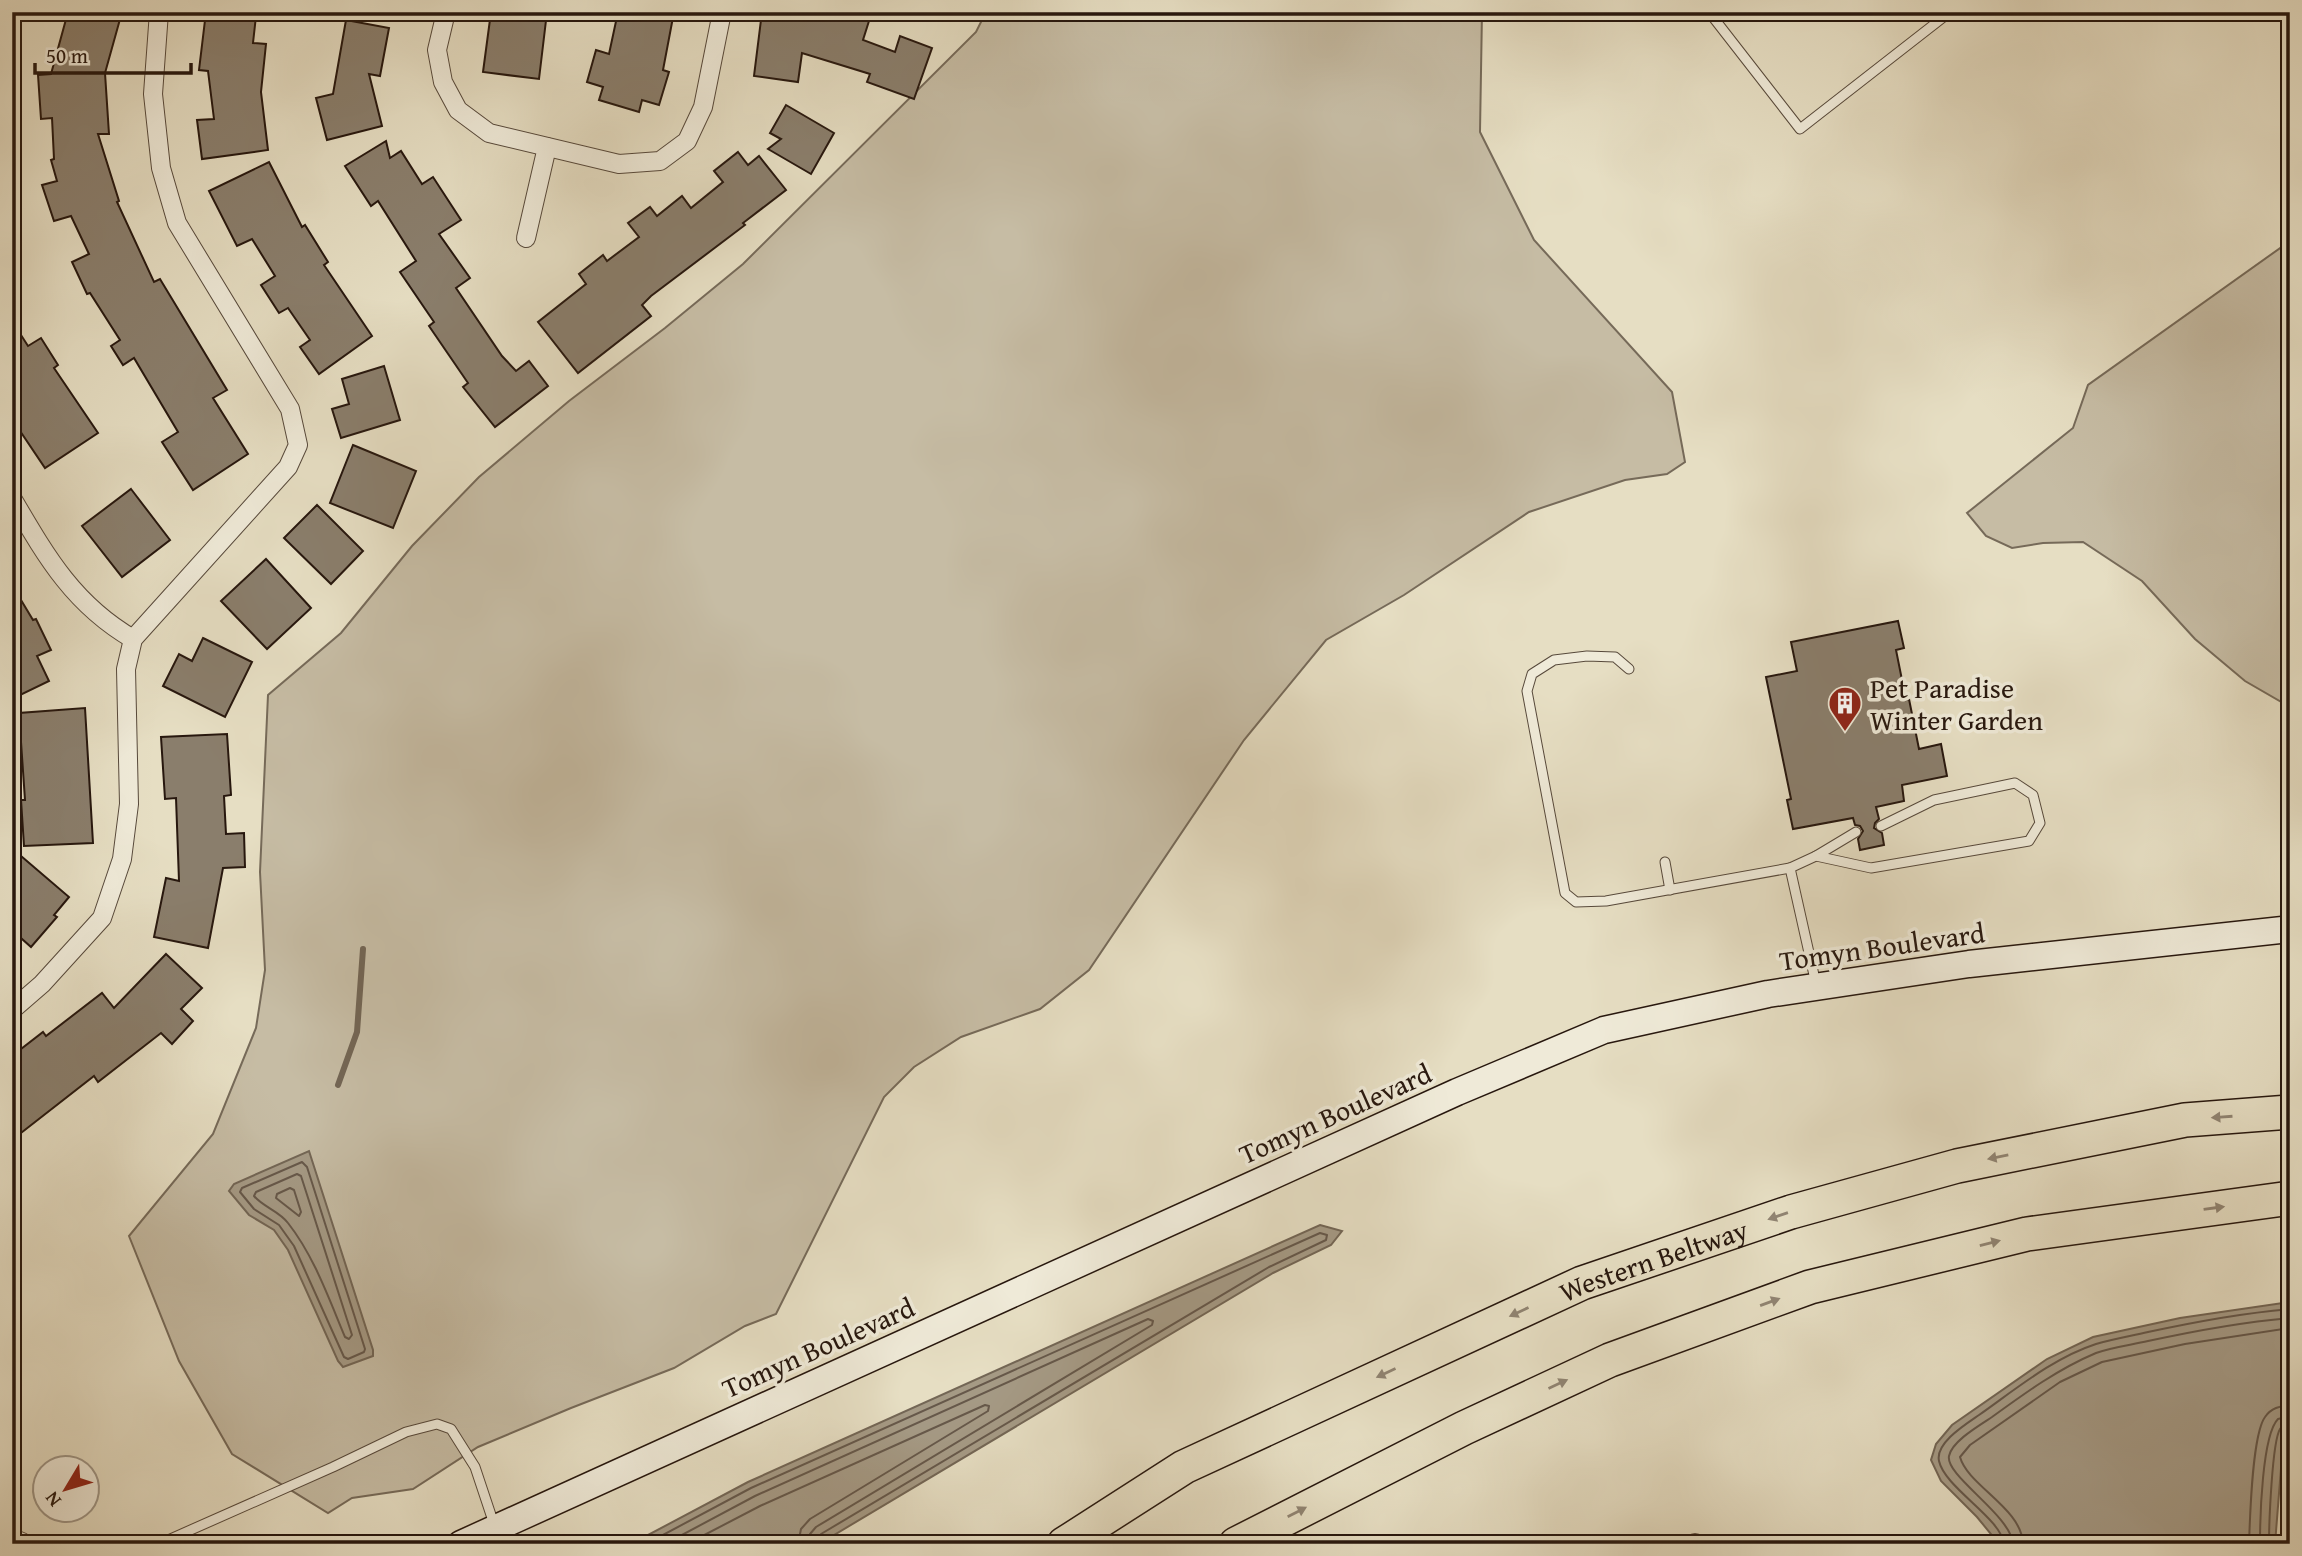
<svg xmlns="http://www.w3.org/2000/svg" width="2302" height="1556" viewBox="0 0 2302 1556" font-family="'Gentium Book Plus',serif">
<rect width="100%" height="100%" fill="#e6dec3"/>
<filter id="stains"><feTurbulence type="fractalNoise" baseFrequency=".00286" numOctaves="4"/><feColorMatrix values="0 0 0 0 .2 0 0 0 0 .09 0 0 0 0 .02 0 0 0 .5 -.17"/></filter>
<radialGradient id="worn" r=".72"><stop offset=".6" stop-color="#630" stop-opacity="0"/><stop offset="1" stop-color="#630" stop-opacity=".3"/></radialGradient>
<!-- green -->
<g fill="#c6bca4" stroke="#766a59" stroke-width="2">
<path d="M986,12h496l-2,120 54,108 138,152 13,70 -18,12 -42,6 -96,32 -125,83 -78,45 -82,100 -155,230 -49,39 -79,28 -47,30 -30,30 -108,217 -31,12 -71,42 -103,40 -93,39 -65,42 -61,9 -24,15 -96,-59 -53,-93 -50,-125 84,-102 43,-106 9,-58 -5,-98 8,-177 73,-62 71,-87 67,-69 90,-76 96,-73 78,-64 233,-232z"/>
<path d="M2290,241v466l-45,-26 -50,-42 -53,-58 -59,-39 -40,1 -31,5 -26,-12 -19,-23 106,-85 15,-43z"/>
</g>
<!-- water -->
<g fill="#a59a85" stroke="#736655" stroke-width="2">
<path d="M309,1151l64,199v6l-30,11 -5,-6 -50,-111 -14,-20 -25,-15 -20,-24 5,-7z"/>
<path d="M1320,1225l22,6 -11,14 -58,28 -454,271h-188l117,-62z"/>
<path d="M2290,1302v115l-8,39 -7,88h-276l-22,-27 -36,-36 -10,-21 5,-16 16,-19 95,-66 46,-22 87,-19z"/>
</g>
<g fill="none" stroke-linecap="round" stroke-linejoin="round">
<!-- shore -->
<g stroke="#66584a" stroke-width="2">
<path d="M302,1162l5,5 58,182 -1,3 -16,7 -4,-2 -50,-111 -15,-21 -25,-16 -14,-17 2,-4z"/>
<path d="M297,1174l4,2 51,159 -3,4 -4,-2c-16,-38 -31,-81 -57,-114 -9,-12 -25,-16 -34,-27l2,-4z"/>
<path d="M290,1188l4,2 7,22 -2,4 -23,-18 1,-4z"/>
<path d="M646,1544l105,-56 569,-255 7,2 -1,5 -57,27 -448,267 -4,10"/>
<path d="M665,1544l90,-48 393,-177 5,2 -1,4 -336,202 -6,7 -2,10"/>
<path d="M687,1544l73,-38 225,-101 4,1 -1,5 -178,108 -9,10 -3,15"/>
<path d="M2004,1544c-3,-26 -59,-56 -65,-83 -4,-18 27,-37 40,-46 37,-26 74,-57 117,-71 17,-5 35,-8 52,-12 46,-10 95,-19 142,-23"/>
<path d="M2013,1544c-2,-29 -68,-68 -64,-88 3,-15 31,-31 43,-39 33,-24 66,-48 104,-64 16,-6 35,-8 52,-12 46,-10 94,-19 142,-23"/>
<path d="M2023,1544c-1,-36 -55,-58 -63,-87l10,-12 90,-63 42,-20 83,-18 105,-16"/>
<path d="M2249,1544c1,-26 3,-109 16,-127 6,-9 15,-11 25,-12"/>
<path d="M2260,1544c0,-25 2,-109 18,-125l12,-3"/>
<path d="M2269,1544c0,-19 3,-102 11,-115 3,-5 5,-4 10,-4"/>
</g>
<!-- stream -->
<path stroke="#736655" stroke-width="6" d="M338,1085l19,-53 6,-83"/>
</g>
<!-- building -->
<g fill="#8a7e6c" stroke="#27170e" stroke-width="2">
<path d="M68,12h54l-17,61 4,61h-11l21,67 -2,1 37,80 6,-3 67,111 -14,8 35,56 -55,36 -31,-48 16,-10 -44,-74 -11,7 -12,-19 9,-6 -30,-47 -3,1 -15,-32 17,-8 -18,-38 -17,5 -12,-36 15,-4 -6,-21 3,-1 -2,-41 -11,1 -3,-44 13,-1z"/>
<path d="M206,12l50,4 -3,27 13,1 -5,48 7,58 -66,9 -5,-39 17,-1 -6,-48 -9,-1z"/>
<path d="M491,12h56l-8,67 -56,-7z"/>
<path d="M618,12h56l-11,58 6,2 -10,33 -17,-5 -3,12 -40,-12 4,-13 -16,-5 9,-32 13,4z"/>
<path d="M762,12h80l27,9 -6,19 32,12 5,-16 32,12 -18,51 -47,-17 3,-8 -68,-21 -4,29 -44,-6z"/>
<path d="M346,20l43,8 -9,48 -11,-2 13,52 -55,14 -11,-42 17,-4z"/>
<path d="M786,105l48,28 -23,41 -43,-25 13,-10 -11,-6z"/>
<path d="M386,141l4,17 11,-7 21,33 11,-7 28,43 -22,14 31,44 -14,10 46,68 14,15 13,-10 19,25 -53,41 -32,-40 5,-4 -39,-57 5,-4 -34,-50 16,-11 -38,-60 -7,5 -26,-40z"/>
<path d="M738,152l10,13 11,-9 27,34 -43,33 2,2 -94,71 -9,9 9,11 -73,57 -40,-51 48,-38 -7,-10 24,-19 4,6 32,-24 -11,-14 22,-16 7,9 25,-20 9,12 32,-26 -9,-11z"/>
<path d="M269,162l33,65 3,-2 23,37 -4,3 48,71 -53,38 -19,-27 10,-7 -22,-32 -9,5 -18,-28 14,-9 -23,-37 -15,7 -28,-55z"/>
<path d="M12,321l16,25 13,-8 17,27 -4,3 44,65 -53,35 -33,-49z"/>
<path d="M384,366l16,54 -59,18 -9,-29 17,-5 -7,-25z"/>
<path d="M353,445l63,26 -23,57 -63,-25z"/>
<path d="M131,489l39,51 -48,37 -40,-51z"/>
<path d="M317,505l46,46 -32,33 -47,-46z"/>
<path d="M266,559l45,49 -44,41 -46,-48z"/>
<path d="M12,585l21,35 3,-1 15,31 -14,6 12,25 -37,18z"/>
<path d="M1898,621l6,27 -8,2 10,50 3,-1 10,50 22,-5 6,32 -45,9 2,16 -28,6 3,12 -4,4 -1,5 8,5 2,12 -24,5 -2,-11 5,-8 -3,-5 -5,-1 -2,-7 -60,11 -6,-29 4,-1 -25,-122 31,-6 -6,-29z"/>
<path d="M203,638l49,24 -27,55 -62,-31 16,-32 13,7z"/>
<path d="M85,708l8,135 -69,3 -3,-46h4l-6,-87z"/>
<path d="M227,734l4,61 -7,1 2,38 18,-1 1,34 -22,1 -15,80 -54,-11 12,-59 13,3 -3,-83 -11,1 -4,-62z"/>
<path d="M21,856l48,41 -15,18 3,2 -26,30 -19,-17v-63z"/>
<path d="M166,954l36,34 -21,21 12,12 -21,23 -11,-11 -63,49 -4,-6 -82,64v-84l31,-24 3,4 56,-43 12,15z"/>
</g>
<g fill="none" stroke-linecap="round" stroke-linejoin="round">
<defs>
<g id="lane">
<path d="M1709,12l91,117 150,-117"/>
<path d="M1629,669l-14,-12 -28,-1 -33,4 -22,14 -5,17 38,202 11,9 30,-1 184,-33"/>
<path d="M1816,856l55,12 158,-27 11,-18 -7,-28 -18,-12 -81,17 -53,26"/>
<path d="M1665,862l5,28"/>
<path d="M1816,984l-26,-116 26,-12 40,-24"/>
<path d="M12,1533l12,5 3,6"/>
<path d="M159,1544l174,-77 73,-35 31,-8 14,5 24,38 20,60"/>
</g>
<g id="street">
<path d="M446,12l-9,38 6,32 15,28 31,23 130,31 41,-3 27,-20 16,-34 19,-95"/>
<path d="M526,238l21,-91"/>
<path d="M12,498c34,58 61,106 121,141"/>
<path d="M12,1010l30,-26 60,-66 20,-59 7,-55 -3,-135 7,-30 155,-172 10,-22 -8,-36 -113,-186 -16,-55 -8,-74 6,-82"/>
<path d="M1694,1544l1,-1"/>
</g>
<path id="secondary" d="M461,1544l996,-452 147,-62 164,-36 201,-30 321,-35"/>
<g id="highway">
<path id="s1" d="M1064,1544l120,-77 398,-184 209,-71 166,-46 228,-46 105,-8"/>
<path d="M1236,1544l228,-116 146,-68 200,-73 217,-53 263,-36"/>
</g>
</defs>
<!-- lane casing -->
<use href="#lane" stroke="#57493b" stroke-width="11"/>
<!-- street casing -->
<use href="#street" stroke="#57493b" stroke-width="20"/>
<!-- secondary casing -->
<use href="#secondary" stroke="#27170e" stroke-width="29"/>
<!-- highway casing -->
<use href="#highway" stroke="#27170e" stroke-width="36"/>
<!-- lane -->
<use href="#lane" stroke="#efead8" stroke-width="9"/>
<!-- street -->
<use href="#street" stroke="#efead8" stroke-width="18"/>
<!-- secondary -->
<use href="#secondary" stroke="#efead8" stroke-width="26"/>
<!-- highway -->
<use href="#highway" stroke="#e6dec3" stroke-width="33"/>
</g>
<!-- one-way arrows -->
<defs><path id="oneway-solid" d="M-6-.8H1V-3.2L6.5 0L1 3.2V.8H-6Z" transform="scale(1.75)"/></defs>
<g fill="#908472">
<use href="#oneway-solid" transform="translate(2222 1117) rotate(176)"/>
<use href="#oneway-solid" transform="translate(1998 1157) rotate(169)"/>
<use href="#oneway-solid" transform="translate(2214 1208) rotate(-8)"/>
<use href="#oneway-solid" transform="translate(1778 1216) rotate(161)"/>
<use href="#oneway-solid" transform="translate(1990 1243) rotate(-14)"/>
<use href="#oneway-solid" transform="translate(1770 1302) rotate(-20)"/>
<use href="#oneway-solid" transform="translate(1519 1312) rotate(155)"/>
<use href="#oneway-solid" transform="translate(1386 1373) rotate(155)"/>
<use href="#oneway-solid" transform="translate(1558 1384) rotate(-25)"/>
<use href="#oneway-solid" transform="translate(1297 1512) rotate(-27)"/>
</g>
<!-- icons -->
<defs>
<symbol id="building-pin" viewBox="-11 -11 22 30"><path d="M0 17L-7.5 6A9.5 9.5 0 1 1 7.5 6Z" fill="#8f2418" stroke="#efead8"/><path d="M-4-6H4V6H1V3H-1V6H-4ZM-2.5-4.3h1.7v1.8h-1.7ZM.8-4.3h1.7v1.8H.8ZM-2.5-1h1.7V.8h-1.7ZM.8-1h1.7V.8H.8Z" fill="#fff"/></symbol>
</defs>
<g fill-rule="evenodd">
<use href="#building-pin" x="1826" y="684" width="38" height="52"/>
</g>
<g text-anchor="middle" dominant-baseline="central" stroke-width="7" stroke-linejoin="round" paint-order="stroke">
<!-- poi labels -->
<g font-size="28" fill="#27170e" stroke="#efead8" text-anchor="start">
<text x="1870" y="687">Pet Paradise<tspan x="1870" dy="32">Winter Garden</tspan></text>
</g>
<!-- street labels -->
<g font-size="28" fill="#27170e" stroke="#efead8">
<text transform="translate(1882 946) rotate(-8)">Tomyn Boulevard</text>
<text transform="translate(1335 1113) rotate(-24)">Tomyn Boulevard</text>
<text stroke="none"><textPath href="#s1" startOffset="656">Western Beltway</textPath></text>
<text transform="translate(818 1347) rotate(-24)">Tomyn Boulevard</text>
</g>
</g>
<!-- margin -->
<rect width="2302" height="1556" fill="none" stroke="#e6dec3" stroke-width="42"/>
<rect x="14" y="14" width="2274" height="1528" fill="none" stroke="#27170e" stroke-width="3.5"/>
<rect x="21" y="21" width="2260" height="1514" fill="none" stroke="#27170e" stroke-width="2"/>
<!-- north arrow -->
<g transform="translate(66 1489) rotate(232)"><circle r="33" fill="#efead8" stroke="#9f9687" stroke-width="2"/>
<path d="M0-5L12 26L0 18L-12 26Z" fill="#8f2418"/>
<text y="-10" font-size="19" font-weight="bold" text-anchor="middle" fill="#27170e">N</text>
</g>
<!-- scale -->
<path d="M35 63v10h156v-10" fill="none" stroke="#27170e" stroke-width="3.5"/>
<text x="46" y="63" font-size="21" fill="#27170e" stroke="#efead8" stroke-width="5" paint-order="stroke">50 m</text>
<rect width="100%" height="100%" filter="url(#stains)"/>
<rect width="100%" height="100%" fill="url(#worn)"/>
</svg>
